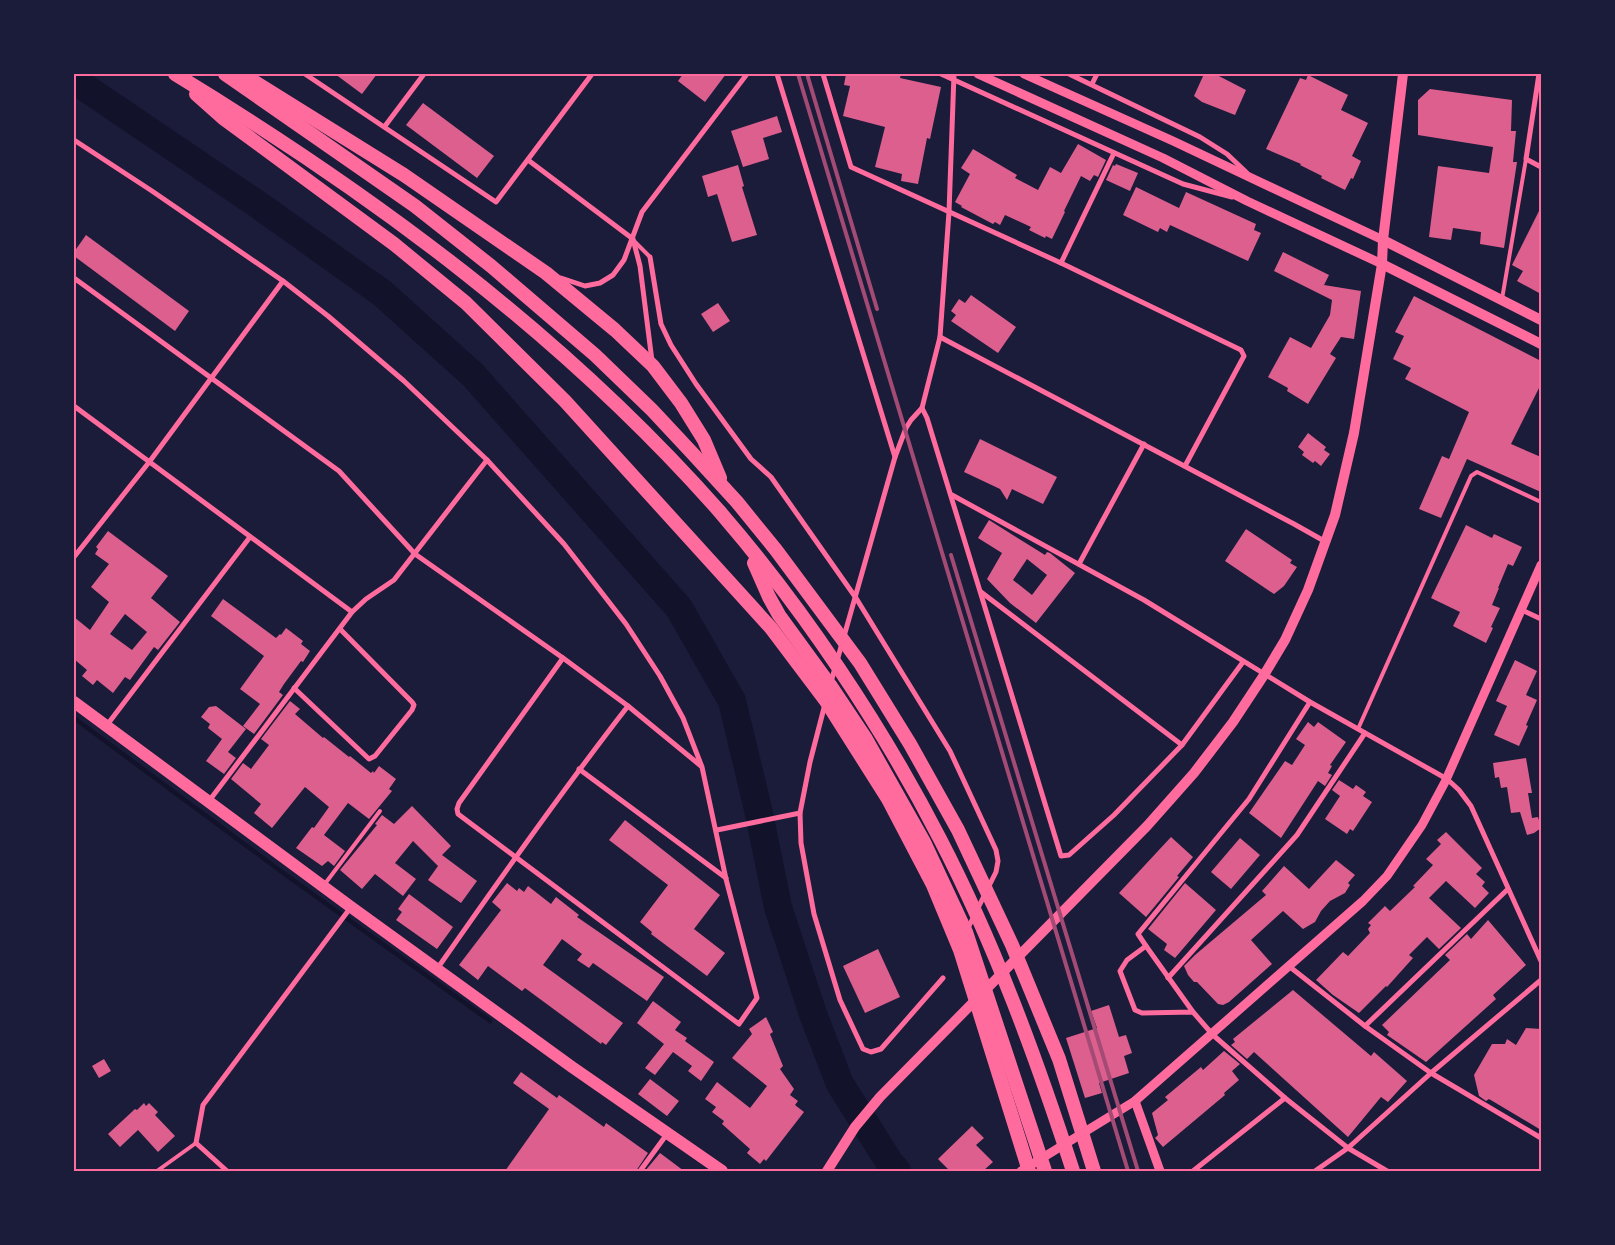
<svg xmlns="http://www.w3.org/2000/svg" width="1615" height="1245" viewBox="0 0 1615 1245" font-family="'Nunito Sans',sans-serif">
<rect width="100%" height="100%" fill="#1b1b3a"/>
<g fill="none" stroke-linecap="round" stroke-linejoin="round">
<!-- stream -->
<path stroke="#12122b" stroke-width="4.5" d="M74,718l212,157 204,146"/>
<!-- river -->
<path stroke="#12122b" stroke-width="28" d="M74,80l186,126 122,87 91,82 206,233 53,93 26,108 20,98 35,107 27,70 50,79 7,8"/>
</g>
<!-- building -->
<g fill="#dd5f8e" fill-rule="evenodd">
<path d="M335,74h42l-15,20z"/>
<path d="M683,74h43l-21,28 -27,-21z"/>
<path d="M846,74h55l-1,4 41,9 -11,52 -3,-1 -9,46 -17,-3 1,-7 -27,-7 10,-40 -42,-11 7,-30 -6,-1z"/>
<path d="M1204,74h11l31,16 -11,25 -33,-13 -8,-6z"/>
<path d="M1308,75l40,20 -7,15 27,13 -16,33 9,5 -8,18 -2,-1 -6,12 -24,-12 1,-2 -22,-11 1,-1 -35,-15 34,-71 6,2z"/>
<path d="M1430,89l82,11 -1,31h5l-3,31h4l-13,86 -24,-4 1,-12 -28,-4 -2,12 -22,-3 9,-71 51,7 4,-26 -75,-12v-35z"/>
<path d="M423,103l71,53 -17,22 -71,-53z"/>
<path d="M777,116l5,16 -19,6 6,21 -26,8 -12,-36z"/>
<path d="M1078,144l28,16 -8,17 -4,-2 -4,6 -9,-5 -17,35 1,1 -13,27 -6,-3 -1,2 -16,-8 2,-3 -26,-12 -5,10 -5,-3 -2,2 -32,-17 1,-1 -7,-4 15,-28 -9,-6 12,-19 44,26 -2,3 23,12 12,-23 11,6z"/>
<path d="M1116,164l22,9 -8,18 -24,-11 7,-15 2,1z"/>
<path d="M738,165l6,21 -2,1 15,48 -25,7 -15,-48 -9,3 -6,-21z"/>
<path d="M1136,187l43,21 7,-16 70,32 -2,6 7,3 -13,28 -78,-36 -3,7 -7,-4 -2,4 -35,-17z"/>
<path d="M1541,207v87l-24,-13 6,-10 -11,-6z"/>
<path d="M86,235l103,76 -14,20 -101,-75v-4z"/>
<path d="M1283,252l46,23 -5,10 37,6 -7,48 -13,-2 -11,17 6,4 -28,46 -21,-13 1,-3 -20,-11 22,-40 21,11 19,-33 2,-15 -58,-29z"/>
<path d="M971,295l45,32 -18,26 -47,-32 5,-6 -5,-4 8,-12 6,4z"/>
<path d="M1414,296l127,65v23l-30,60 30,13v35l-74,-33 -26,59 -22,-9 23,-53 7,3 20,-47 -64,-33 6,-11 -18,-9 11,-23 -9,-4z"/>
<path d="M718,303l12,18 -17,11 -12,-18z"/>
<path d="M1308,433l18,14 -2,3 6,4 -9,12 -6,-5 -2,2 -11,-8 2,-3 -6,-5z"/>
<path d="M980,439l77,38 -14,27 -31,-15 -5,11 -7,-11 -36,-17z"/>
<path d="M989,520l56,35 2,-3 3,1 25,20 -39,50 -26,-20 -23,-24 15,-26 -24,-15zM1027,559l20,16 -15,20 -19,-15z"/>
<path d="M1466,525l26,13 2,-4 28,13 -9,19 -5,-2 -10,24h1l-7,17 8,3 -9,19 2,1 -7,15 -33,-17 7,-14 -29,-14z"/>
<path d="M1246,529l46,31 -2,3 7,4 -13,19 -10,8 -49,-33z"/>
<path d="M108,531l60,45 -17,22 29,24 -22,28 -4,-3 -24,33 -5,-3 -12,16 -16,-13 -4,5 -11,-9 5,-6 -13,-11v-42l16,13 19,-28 -18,-15 18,-23 -14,-10 3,-5 -2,-2zM125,614l22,18 -15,18 -22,-16z"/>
<path d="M223,599l53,39 4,-4 1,1 5,-7 17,13 -2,3 9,7 -7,11 -2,-1 -17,23 -5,8 4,3 -29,39 -11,-8 17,-22 -20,-15 24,-33 -53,-40z"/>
<path d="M1515,660l22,11 -11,24 11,5 -11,25 2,1 -9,20 -25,-11 13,-29 -11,-5z"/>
<path d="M290,701l10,8 -5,5 28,24 1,-1 25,20 1,-1 21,17 2,-2 1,2 5,-7 17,13 -7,10 3,2 -23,28 -21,-16 -24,32 21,16 -11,15 -6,-5 -6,5 -26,-18 16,-21 2,1 15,-21 -24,-20 -33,41 -18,-15 7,-9 -30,-25 12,-16 8,6 18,-24 -8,-6z"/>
<path d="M216,706l30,23 -18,23 8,6 -12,16 -18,-13 16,-22 -14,-11 2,-4 -9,-7 8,-10z"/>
<path d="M1308,722l6,5 4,-5 28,20 -16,23 2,1 -4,7 4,2 -7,11 -7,-5 -37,57 -32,-25 36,-52 7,4 13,-20 -9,-6z"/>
<path d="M1526,758l6,35h-4l4,25 6,-1 3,11 -7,5 -7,2 -7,-23 -9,1 -4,-26 -6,1 -2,-11 -4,1 -2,-15z"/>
<path d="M1339,780l14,9 3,-4 10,7 -3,4 9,6 -19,29 -3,-2 -3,5 -22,-15 15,-23 -8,-6z"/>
<path d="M412,806l39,40 -9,9 35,26 -16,22 -33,-23 10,-14 -25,-25 -18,22 21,16 -13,17 -28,-22 -13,15 -22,-19 37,-45 -2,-1 7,-9 12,9z"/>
<path d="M625,820l95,75 -26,34 31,24 -18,23 -56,-42 1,-2 -12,-10 28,-37 -59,-45z"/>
<path d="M1446,832l36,36 -6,6 9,8 -3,4 7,7 -14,15 -29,-27 -17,17 32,30 -22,21 -12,-12 -18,18 4,3 -26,29 -1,-1 -27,27 -26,-18 -17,-15 27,-28 5,4 22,-23 -2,-4 3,-4 -3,-2 17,-17 5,5 25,-24 -2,-1 20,-21 -7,-6 15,-15 -4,-4z"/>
<path d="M1171,837l22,20 -16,19 2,1 -33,40 -27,-24z"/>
<path d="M1240,838l20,17 -29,34 -20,-17z"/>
<path d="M1336,860l19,15 -7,8 2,2 -5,8 -15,8 -9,10 -6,11 -12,7 -20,-18 -32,29 21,24 -43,38 -6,3 -5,-1 -21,-22h-3l-6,-7 -4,-9 11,-11 71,-60 -4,-4 22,-25 25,23z"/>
<path d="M507,883l10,8 2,-3 5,4 4,-6 23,18 5,-7 23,18 -2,2 87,60 -17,24 -54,-38 -4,5 -12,-8 5,-6 -20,-15 -19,26 80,58 -17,22 -4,-3 -1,2 -76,-56 -3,3 -34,-25 -10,14 -19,-15 42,-55 -9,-8z"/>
<path d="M1185,883l31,27 -41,48 -11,-8 3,-6 -19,-15z"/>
<path d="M409,894l44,33 -16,22 -41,-29 6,-8 -4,-3z"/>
<path d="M1488,920l38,45 -33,30 3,4 -70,63 -39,-27 2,-3 -7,-7 68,-65 -5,-5 22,-21 4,5z"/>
<path d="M878,949l22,48 -35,16 -22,-47z"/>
<path d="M1293,990l78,66 3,-4 33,29 -19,21 -7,-5 -33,40 -94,-85 -7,7 -16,-14 4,-3 -2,-3z"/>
<path d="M653,1001l28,21 -6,8 12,8 -2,3 29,21 -13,19 -13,-10 4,-5 -19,-14 -18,23 -10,-7 19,-24 -27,-21z"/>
<path d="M1109,1005l10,32 7,-2 6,18 -8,3 5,17 -30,10 3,10 -17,5 -19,-60 31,-10 -6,-17z"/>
<path d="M766,1017l7,15 -3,2 13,32 -3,3 14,20 -4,6 8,6 -3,4 9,7 -38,49 -2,-2 -4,5 -13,-11 3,-4 -28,-25 2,-3 -12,-9 4,-5 -11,-8 12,-17 33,26 17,-22 -35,-28 20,-24 -3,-5z"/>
<path d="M1526,1028l15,1v101l-52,-31 -3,2 -7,-5 -5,-21 18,-31h13l2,-5 9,6z"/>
<path d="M1224,1051l16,13 -8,7 7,9 -15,13 1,2 -62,52 -8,-9 3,-3 -6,-22 16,-13 -3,-3 36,-30 2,3z"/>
<path d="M104,1059l7,12 -12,7 -7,-12z"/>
<path d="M521,1072l36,26 2,-3 45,32 2,-4 42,30 -12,18h-131l44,-62 -36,-26z"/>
<path d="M650,1079l29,22 -12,15 -29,-22z"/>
<path d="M144,1103l2,3 3,-3 9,9 -3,3 20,21 -17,16 -20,-22 -18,17 -12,-13 27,-25 2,1z"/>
<path d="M972,1126l12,12 -8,7 17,17 -10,9h-33l-12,-12z"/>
<path d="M660,1153l24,18h-39z"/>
</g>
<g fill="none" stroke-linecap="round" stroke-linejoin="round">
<!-- service -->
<g stroke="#ff6b9d" stroke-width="4">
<path d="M634,241l16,16"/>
<path d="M1502,299l24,-140"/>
<path d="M1358,729l113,-253 6,-4 64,30"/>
<path d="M324,885l56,-74"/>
<path d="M157,1171l39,-28"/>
</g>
<!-- minor -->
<g stroke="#ff6b9d" stroke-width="5">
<path d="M305,74l191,128 96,-128"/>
<path d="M777,74l118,383"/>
<path d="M823,74l28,93 210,96 180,87 3,6 -59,110"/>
<path d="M941,74l242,110 49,13"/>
<path d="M1069,74l131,63 27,17 20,19"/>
<path d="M1539,74l-13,85 15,8"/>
<path d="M1092,84l5,-10"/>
<path d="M385,126l39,-52"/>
<path d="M74,140l78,51 131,90 45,35 76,65 83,79 77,84 62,80 34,52 23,42 19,49 24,112 31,119 -18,26 -281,-210 -1,-5 2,-6 104,-145"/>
<path d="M528,160l105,79 7,27 12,95"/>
<path d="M650,257l11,67 10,21 25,39 55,75 20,18 85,121 94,153 46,99 2,11 -2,11 -28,56"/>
<path d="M1061,263l53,-110"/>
<path d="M74,278l265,193 76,83 148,104 65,48 73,60"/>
<path d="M561,278l24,8 15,-3 13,-8 11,-15 18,-48 105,-138"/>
<path d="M940,337l354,187 32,18"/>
<path d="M74,406l278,206"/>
<path d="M922,408l5,10 134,438 8,-1 45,-40 68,-70 61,-83"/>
<path d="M952,495l192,105 166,102 137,77 12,11 12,16 70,155"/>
<path d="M74,557l76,-96 133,-180"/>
<path d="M1079,564l65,-120"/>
<path d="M981,592l201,153"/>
<path d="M1522,610l19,9"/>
<path d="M831,682l64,-225 11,-29 5,-8 11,-12 18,-71 9,-125 5,-138"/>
<path d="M294,688l75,71 6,-3 37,-46 2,-5 -2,-3 -72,-73"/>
<path d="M825,704l-15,58 -10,51 1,30 13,71 26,86 23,49 8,3 10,-3 62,-71"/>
<path d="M107,725l143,-188"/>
<path d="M579,769l147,109"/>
<path d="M209,801l143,-189 14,-13 28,-19 93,-120"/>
<path d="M717,830l83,-17"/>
<path d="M1146,946l-8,-12 111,-135 61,-97"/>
<path d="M1290,967l75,59 66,47 110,65"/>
<path d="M437,969c62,-89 124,-177 191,-263"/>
<path d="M1168,978l129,-143 68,-102"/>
<path d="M1193,1012l-51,1 -7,-3 -15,-39 7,-11 19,-14 47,66 20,23 72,63 63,50 39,23"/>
<path d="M1365,1026l143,-137"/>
<path d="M227,1171l-31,-28 7,-38 148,-198"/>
<path d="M640,1171l27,-37"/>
<path d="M1193,1171l92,-73"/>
<path d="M1315,1171l33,-23 83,-75 110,-93"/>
</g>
<!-- tertiary -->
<g stroke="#ff6b9d" stroke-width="9">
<path d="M978,74l185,84 84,43 135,63"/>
<path d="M1024,74l149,67 210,99"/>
<path d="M1135,1101l25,70"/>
<path d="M1021,1171l114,-70 228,-200 24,-25 35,-51 23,-43 96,-217"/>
</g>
<!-- secondary -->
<g stroke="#ff6b9d" stroke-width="10">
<path d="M1383,240l158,80"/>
<path d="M1382,264l159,80"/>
<path d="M827,1171l28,-44 25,-30 267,-271 47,-53 39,-51 31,-47 21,-35 23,-50 27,-75 19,-82 28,-169 1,-24 20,-166"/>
</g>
<!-- primary -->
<path stroke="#ff6b9d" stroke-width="12" d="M74,702l277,205 221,160 150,104"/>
<!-- trunk -->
<g stroke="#ff6b9d" stroke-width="14">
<path d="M175,74c199,121 390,262 545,438 83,96 162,214 220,327 55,106 96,218 133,332"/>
<path d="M225,74l190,132 76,60 104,89 57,55 42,45 43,47 39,48 84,113 50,81 48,86 54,115 47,114 35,112"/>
<path d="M242,74l162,101 142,98 69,57 38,36 28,37 23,37 16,38"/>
<path d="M196,94l27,24 171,126 72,59 99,98 206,227 55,73 62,98 45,86 27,65 69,221"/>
<path d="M754,563l15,34 10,18 51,70 36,54 58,103 42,90 79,239"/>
</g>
<!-- rail -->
<g stroke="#a44b75" stroke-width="4">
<path d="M798,74l330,1097"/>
<path d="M807,74l70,235"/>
<path d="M951,555l187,616"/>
</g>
</g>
<!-- border -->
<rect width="1615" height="1245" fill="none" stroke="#1b1b3a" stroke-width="150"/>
<rect x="75" y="75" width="1465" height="1095" fill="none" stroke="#ff6b9d" stroke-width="2"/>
</svg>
